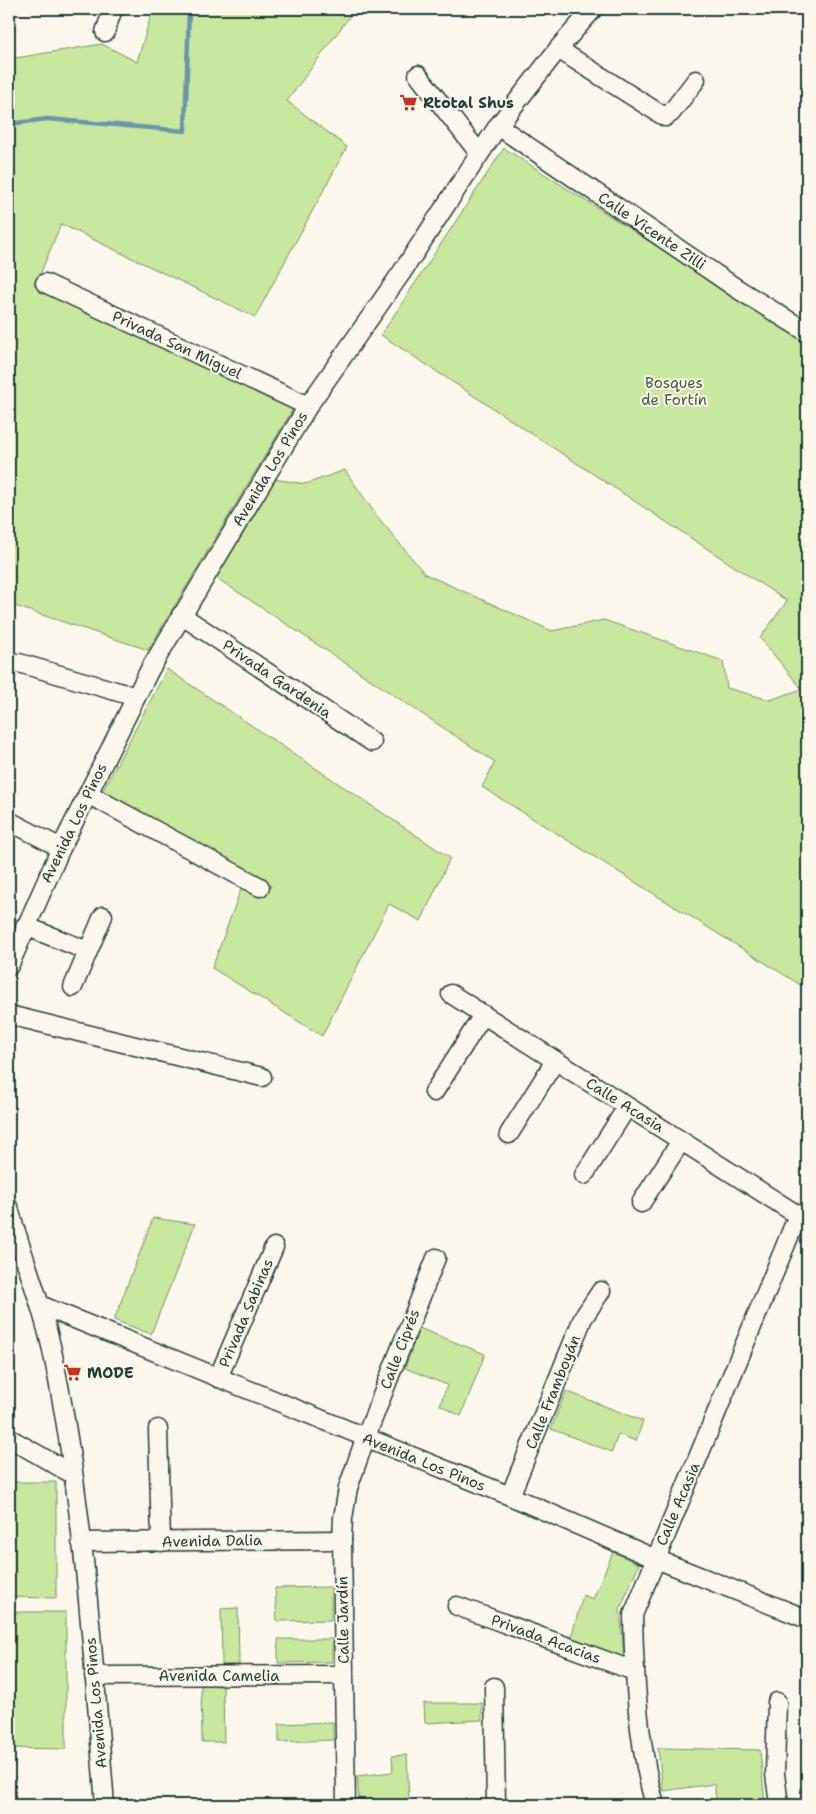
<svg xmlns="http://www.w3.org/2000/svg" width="816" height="1814" viewBox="0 0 816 1814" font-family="'Shantell Sans',sans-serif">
<rect width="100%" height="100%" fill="#fbf7ec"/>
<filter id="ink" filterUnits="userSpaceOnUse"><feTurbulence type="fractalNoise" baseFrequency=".02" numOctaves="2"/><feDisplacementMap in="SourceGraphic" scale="10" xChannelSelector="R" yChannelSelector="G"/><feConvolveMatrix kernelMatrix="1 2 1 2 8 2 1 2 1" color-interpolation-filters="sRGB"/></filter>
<g filter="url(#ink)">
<!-- green -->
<g fill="#cae79e" stroke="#749269">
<path d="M153,9h202l-68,92 60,46 -92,170 -194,-93 -25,60 260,120 -148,246 -139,-46v-545l93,-15 35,18z"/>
<path d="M504,148l303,195v646l-325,-202 13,-25 -280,-185 58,-98 33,5 39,-14 31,45 49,59 127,57 52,-11 119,41 4,27 43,12 32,-11 -42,-51 27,-37 -406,-266z"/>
<path d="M167,669l283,189 -29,63 -32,-17 -67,132 -110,-68 36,-98 -147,-76z"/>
<path d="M153,1218l42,6 -44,110 -37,-14z"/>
<path d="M419,1328l66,26 -24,62 -21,-11 7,-20 -42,-17z"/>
<path d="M566,1391l77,30 -7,20 -18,-7 -6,18 -61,-23z"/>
<path d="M9,1482h47v116l-47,-1z"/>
<path d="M613,1552l26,12 -19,45 4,49 -53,-20 12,-43 10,4z"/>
<path d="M331,1587v33l-54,1 -2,-33z"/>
<path d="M238,1608l1,57h-17l-1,-56z"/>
<path d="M9,1612h57v137l-57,-1z"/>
<path d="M278,1639h54v23l-54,1z"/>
<path d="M201,1685l22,1 1,56h-22z"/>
<path d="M424,1703h58v17l-57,3z"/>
<path d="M333,1722v18l-54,2v-18z"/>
<path d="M658,1748l102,2 5,55h-48l-3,-21 -51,7z"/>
<path d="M407,1755l2,45h-50l-2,-24 36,-4 -1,-16z"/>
</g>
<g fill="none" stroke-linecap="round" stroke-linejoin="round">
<!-- stream -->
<path stroke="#6a95ab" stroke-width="4.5" d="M9,124l38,-5 138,12 4,-122"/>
<defs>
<g id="minor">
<path d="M105,32l8,-23"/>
<path d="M558,49l107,68 6,-4 25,-33"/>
<path d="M418,75l61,78"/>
<path d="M498,126l238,162 71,44"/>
<path d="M45,283l263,123"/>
<path d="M181,615l191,127"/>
<path d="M19,663l117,34"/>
<path d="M88,794l172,93"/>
<path d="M9,821l52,27"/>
<path d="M25,926l63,25"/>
<path d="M9,966l52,-118 89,-179 158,-263 94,-134 96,-146 60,-77 35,-40"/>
<path d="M73,987l30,-71"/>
<path d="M451,994l356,227"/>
<path d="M9,1015l253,62"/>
<path d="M434,1092l49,-77"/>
<path d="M509,1134l46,-73"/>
<path d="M584,1175l43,-68"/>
<path d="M641,1203l40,-62"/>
<path d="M9,1208c14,51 35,100 45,152 30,147 39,297 51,445"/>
<path d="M40,1305l470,191 146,63 151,60"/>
<path d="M218,1378l56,-131"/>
<path d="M158,1429l3,113"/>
<path d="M9,1438l63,36"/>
<path d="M510,1496l73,-178 18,-27"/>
<path d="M81,1542l261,-2"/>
<path d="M457,1606l177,65"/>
<path d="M94,1676l249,-1"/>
<path d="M494,1687l2,118"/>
<path d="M777,1702l-2,72 4,31"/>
<path d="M346,1805l-4,-265 1,-22 5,-30 17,-49 71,-181"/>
<path d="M655,1805c-17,-59 -21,-128 -22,-190l165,-400"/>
</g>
</defs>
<!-- minor casing -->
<use href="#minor" stroke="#1f3d34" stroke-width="21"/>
<!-- minor -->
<use href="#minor" stroke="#fbf7ec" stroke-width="18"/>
</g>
</g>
<!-- icons -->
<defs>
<symbol id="supermarket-bare" viewBox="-9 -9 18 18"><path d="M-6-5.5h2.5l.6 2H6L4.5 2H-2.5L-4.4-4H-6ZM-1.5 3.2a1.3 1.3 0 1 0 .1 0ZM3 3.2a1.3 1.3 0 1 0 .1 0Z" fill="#c8321e" stroke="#fbf7ec" stroke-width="2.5" paint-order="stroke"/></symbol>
</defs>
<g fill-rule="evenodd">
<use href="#supermarket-bare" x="396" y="90" width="25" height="25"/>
<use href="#supermarket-bare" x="60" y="1360" width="25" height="25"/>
</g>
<g text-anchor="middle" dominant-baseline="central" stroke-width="4" stroke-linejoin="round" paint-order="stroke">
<!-- poi labels -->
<g font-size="15" font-weight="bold" fill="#1f3d34" stroke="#fbf7ec" text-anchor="start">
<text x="423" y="103">Rtotal Shus</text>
<text x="87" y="1373">MODE</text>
</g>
<!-- street labels -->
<g font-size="15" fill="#1f3d34" stroke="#fbf7ec">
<text transform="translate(652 231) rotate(34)">Calle Vicente Zilli</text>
<text transform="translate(177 345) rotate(25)">Privada San Miguel</text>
<text transform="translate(270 469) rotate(-59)">Avenida Los Pinos</text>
<text transform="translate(277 679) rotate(34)">Privada Gardenia</text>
<text transform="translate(74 823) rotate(-64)">Avenida Los Pinos</text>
<text transform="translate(625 1105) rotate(32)">Calle Acasia</text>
<text transform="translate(246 1313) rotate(-67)">Privada Sabinas</text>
<text transform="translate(400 1349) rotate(-69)">Calle Ciprés</text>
<text transform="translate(553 1392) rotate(-68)">Calle Framboyán</text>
<text transform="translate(424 1462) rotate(22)">Avenida Los Pinos</text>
<text transform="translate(678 1504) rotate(-67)">Calle Acasia</text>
<text transform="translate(212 1541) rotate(-1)">Avenida Dalia</text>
<text transform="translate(343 1620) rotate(-91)">Calle Jardín</text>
<text transform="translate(546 1639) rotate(20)">Privada Acacias</text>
<text x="219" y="1676">Avenida Camelia</text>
<text transform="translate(96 1703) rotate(-95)">Avenida Los Pinos</text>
</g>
<!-- park labels -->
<g font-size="15" fill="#415f49" stroke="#fbf7ec">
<text x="674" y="383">Bosques<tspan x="674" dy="17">de Fortín</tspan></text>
</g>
</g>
<!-- margin -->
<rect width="816" height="1814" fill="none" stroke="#fbf7ec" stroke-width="30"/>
<rect x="15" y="15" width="786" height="1784" fill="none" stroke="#1f3d34" stroke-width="2" filter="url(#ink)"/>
</svg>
